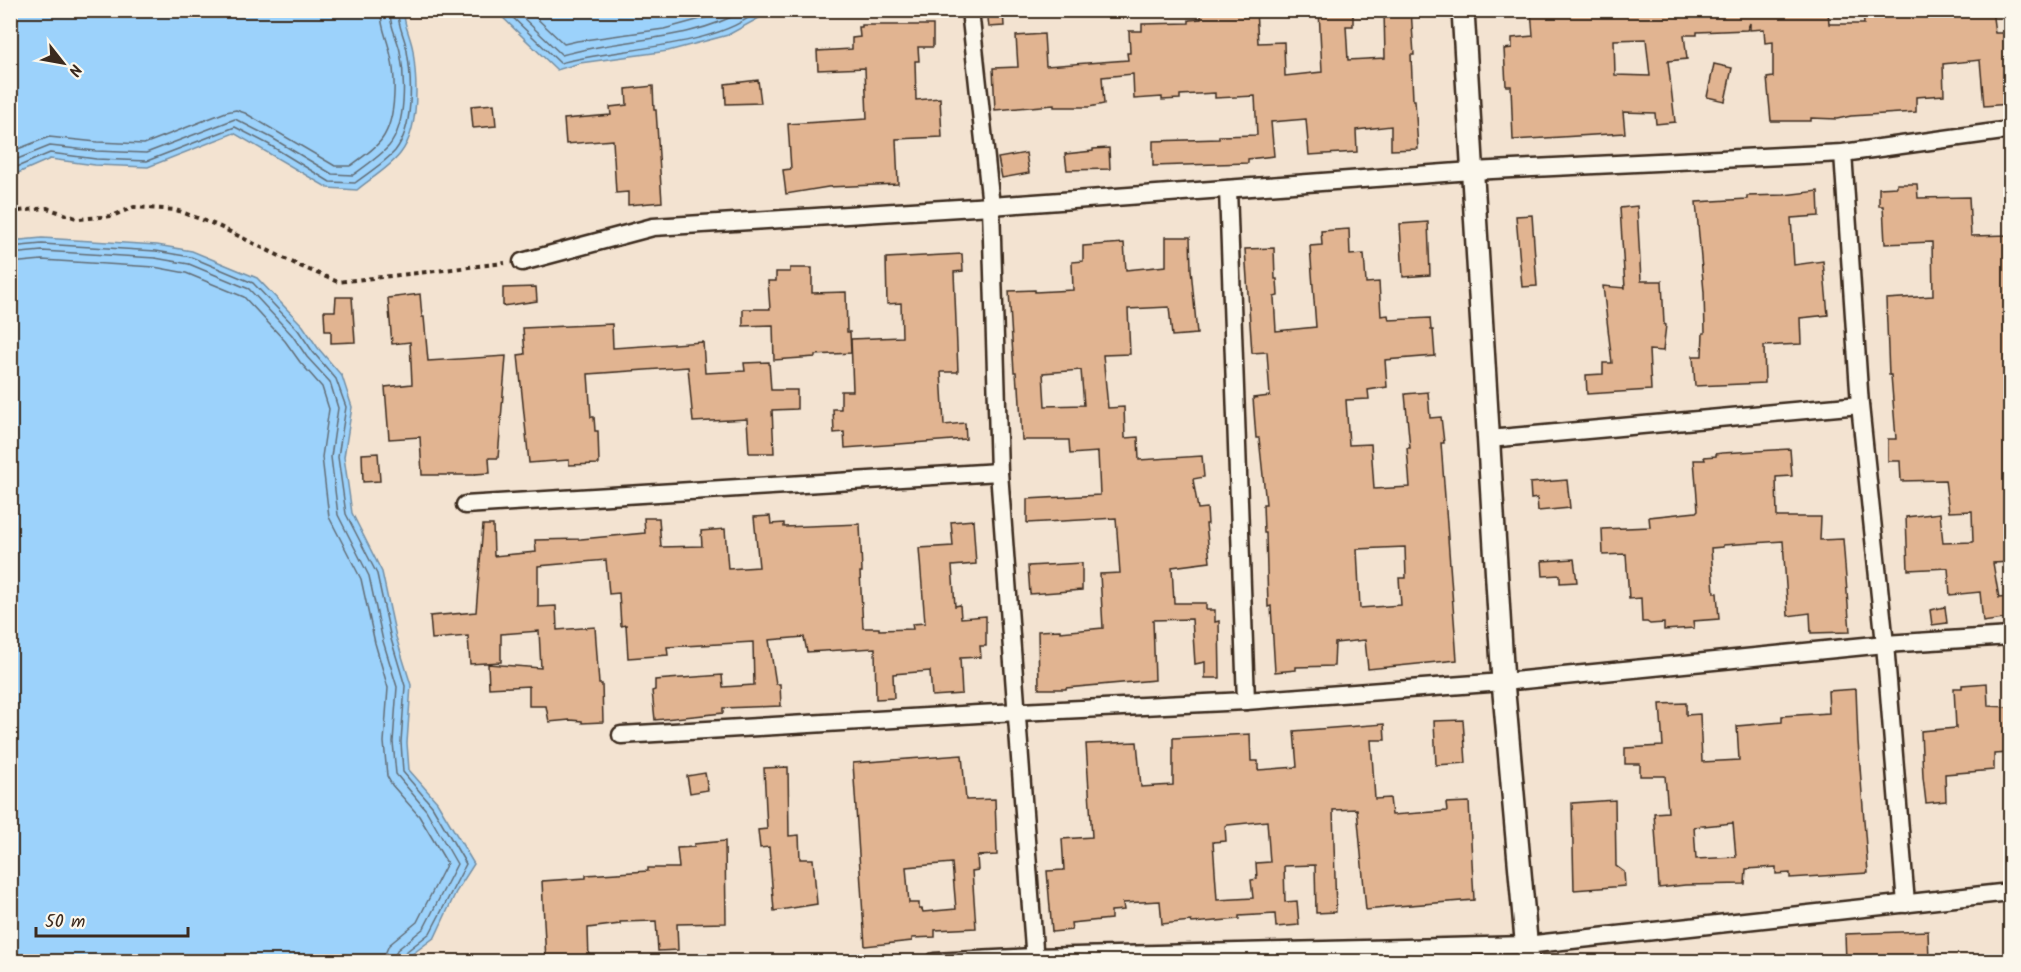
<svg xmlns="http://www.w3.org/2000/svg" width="2021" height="972" viewBox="0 0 2021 972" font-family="Kalam,sans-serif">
<rect width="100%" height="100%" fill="#f3e3d1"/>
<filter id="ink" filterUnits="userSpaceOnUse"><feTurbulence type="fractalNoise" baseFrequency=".0167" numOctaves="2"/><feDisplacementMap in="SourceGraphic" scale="12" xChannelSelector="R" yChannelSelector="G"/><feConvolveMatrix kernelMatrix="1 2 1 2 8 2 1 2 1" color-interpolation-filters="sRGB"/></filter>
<g filter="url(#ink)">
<!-- water -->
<g fill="#9cd2fb" stroke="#758fa3" stroke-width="1.5">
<path d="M11,10l393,1c-1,13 7,26 9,40 4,30 7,78 -13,103 -11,14 -30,25 -43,36l-29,-2 -94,-55 -86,34 -53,-2 -45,-6 -39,17z"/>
<path d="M496,11h269l-4,6 -33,18 -60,16 -88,12 -23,7z"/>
<path d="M42,238l115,7 35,6 65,27 46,48 15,22 24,28 10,31 -8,50 8,56 30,59 14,65 15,48 -4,58 2,27 28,32 37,62 -18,28 -21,45 -32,24h-392l-1,-720z"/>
</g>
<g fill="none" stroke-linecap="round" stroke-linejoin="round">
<!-- shore -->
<g stroke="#626d76" stroke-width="1.5">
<path d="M505,10l55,53c53,-15 159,-15 198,-53"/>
<path d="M515,10l47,45c61,-18 125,-12 183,-45"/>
<path d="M528,10l36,34 13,-3 87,-12 55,-15 7,-4"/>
<path d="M10,152l39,-15 48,5 47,2 82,-32 10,-2 9,3 90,53h15c10,-7 25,-17 32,-27 15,-21 14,-63 8,-87 -3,-14 -10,-27 -9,-42"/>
<path d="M10,162l40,-16 46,5 50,2 89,-34 37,19 60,36 21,1c11,-8 26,-18 36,-29 18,-22 16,-69 11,-95 -3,-14 -11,-26 -10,-41"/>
<path d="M10,170l40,-17 46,6 51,2 88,-34 33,17 62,38 25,1c13,-10 29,-20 40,-32 19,-24 17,-71 12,-100 -2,-14 -10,-26 -9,-41"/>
<path d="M10,247l32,-3 114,7 35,6 62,26 45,47 15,22 23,27 10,28 -8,50 8,57 31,60 14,65 14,47 -4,56 2,30 29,34 34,58 -36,69 -28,22 -2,7"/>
<path d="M10,254l32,-3 113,7 34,6 60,25 43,46 15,22 23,25 8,26 -7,49 7,58 31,61 14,65 14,46 -4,55 3,32 30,36 31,54 -33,64 -27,22 -4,12"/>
<path d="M10,263l32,-3 112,7 32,6 58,24 41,44 15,21 22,25 7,22 -7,48 7,60 32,62 14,64 13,45 -4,54 3,34 5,9 27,31 28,47 -30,59 -28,23 -4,9 -1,8"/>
</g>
</g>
<!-- building -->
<g fill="#e1b491" stroke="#3b2a1e" stroke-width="1.5" fill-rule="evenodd">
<path d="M987,10h16l1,16 -15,1z"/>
<path d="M1201,10h55l2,33 26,-1 1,34 37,-4 -3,-62h34v16h-7l2,34 37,-2 -1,-48h27l3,45h-3l2,45h2l3,49 -27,1v-24l-35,4 1,22 -48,3 -3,-36 -35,3 3,34 -26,3v4l-95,3v-25l66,-2v-3l38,-1 -2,-39 -40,2v-5l-35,2v4l-18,1v-3l-28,2 -1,-25 -31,3 2,27 -15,3h-35v-2l-59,5 -2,-42 25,-1 -2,-31 28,-2 2,32 82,-6 -1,-7h3l-1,-22h13v-7l47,-1v-3l12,-1z"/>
<path d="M1531,10h77v4l31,-1v-3h189l1,14h35l-1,-14h129l3,23h15v71l-26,2 -4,-46 -37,4 1,31 -28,2v15l-65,4 -14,3 -26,-1v3h-40l-4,-43 6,-1v-35l-8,1 -1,-14 -14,1v-7l-3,7 -50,2v3h-13l3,24 -19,2 7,61 -19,2 -1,-11 -32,-1 2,21 -112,7 -2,-54h-5l-2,-37 8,-1v-10l21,-2zM1646,39l4,37 -35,-1 -1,-35z"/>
<path d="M862,25h71v22h-15l1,14h-4l1,39 24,-2 2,39 -46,2 2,45 -70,3 -42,7 -3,-24 8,-1 -3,-45 79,-5 -2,-51 -47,2 -1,-19 35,-2v-11l8,-1 -1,-10h3z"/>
<path d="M1714,64l18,4 -7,33 -18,-4z"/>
<path d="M758,80l3,23 -35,1 -1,-20z"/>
<path d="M653,86l1,24h2l6,92 -34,3v-13l-12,1 -3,-53 -47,4 -2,-25 47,-4 -1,-8 17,-2 -1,-16z"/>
<path d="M494,104l2,22 -23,2 -2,-22z"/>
<path d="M1109,148l1,21 -43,1 -2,-16 28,-3v-2z"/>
<path d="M1026,153l3,20 -27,5 -4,-20z"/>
<path d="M1897,184h20l1,14 51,-1 2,39 39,-1v159l-3,1 3,50v117l-17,1 6,35 10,-1 1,21 -27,4 -3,-30 -30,3 -2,-27 -40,2 -2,-53 34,-4 3,30 30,-1 -1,-31 -23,1 -4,-32 -44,1 -1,-20h-12v-22h8l-5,-64h-2l-3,-76 47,-3 -1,-54 -47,2 -2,-38h-4v-18l18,-1z"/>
<path d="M1818,191l1,25 -28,2 3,47 29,-4 5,54 -28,3 1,26 -37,2 1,37 -70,3 -2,-30h9l1,-23h2l-1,-41 -8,-90 51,-3v-3l37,-1z"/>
<path d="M1637,206l4,75h21l2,43 2,1 -3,26 -14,-1 2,40 -64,4 -1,-19 17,-1v-11h9l-9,-77 22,2 -5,-80z"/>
<path d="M1532,215l5,71 -15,1 -6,-71z"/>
<path d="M1428,222l2,53 -27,2 -3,-53z"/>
<path d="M1349,229l1,26 14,-1 2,29 13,-1 2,34 7,-1 1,5 41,-2 1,12h2l2,26 -50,4 2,27 -19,3 1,9 -23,1 3,45 22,-1 3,45 36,-2 -3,-39h3l-5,-54 23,-2 2,26 11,-1 3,26h-3l16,217 -89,9 -3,-29 -30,3 -1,23 -38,1v3l-21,2 -4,-66 -3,1 -2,-74h-2l-1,-29h3l-7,-66h-3l-3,-40 17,-2 -3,-44 -15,1 -7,-104 29,-1 1,31h2l1,17 -4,1 2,34 40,-4 -6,-81 12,-1 -1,-14zM1405,547l1,31h-7l2,27 -41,3 -3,-59z"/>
<path d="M1166,237h24l1,32 6,65 -25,2 -3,-29 -41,2 2,45 -27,1 5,53 16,-1 1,31 13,-1 1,23 63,-4 2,21 -11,2 5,30 9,-1 1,16h-2l4,38 -38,5 2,36h32v7h9v12l4,-1 1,57h-15v-16l-10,2 -3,-45 -39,1 2,60 -89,8v1h-27l-1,-58 22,-1v2l43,-4 -3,-54 20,-1 -4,-55 -89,5v-24l73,-4 -2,-43 -28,2 -1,-14h-47l-3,-54h-2l-1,-14h-2l-5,-81 26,-1v2l38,-2 -1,-28 11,-1v-15l41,-3 2,27 40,-4zM1081,370l3,35 -39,1 -2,-33z"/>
<path d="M962,254l1,17 -9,1 4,100h-17l3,53 21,-2 1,16 -121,9 -1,-16 -10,1 -1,-24h8v-18h12l-2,-52 51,-2 -1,-34 -14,1 -1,-46z"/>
<path d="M790,268h22v25l34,-1 1,40h3l1,21 -36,2v2l-41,3 -1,-35 -30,1v-17h27l-2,-28h8v-9h14z"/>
<path d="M536,287l1,14 -34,5v-18z"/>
<path d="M420,294l2,23h2l4,44 78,-5 -8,102h-9l1,15 -16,1v1h-52l-2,-38 -31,2 -4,-52 27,-3 -2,-42 -18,2 -4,-46z"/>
<path d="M336,297h16l3,45 -24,1v-12h-6l-1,-20h11z"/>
<path d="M612,324l1,24 90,-6 2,31 40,-2 -1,-8 25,-1 2,28h26v19l-25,1 2,43h-25l-2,-34 -54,3 -5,-55 -100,7 3,43h3l1,14h3l1,33 -30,1v-5l-40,3 -11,-108 7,-1 -2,-26z"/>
<path d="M1790,449l2,27 -16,1 1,40h44l-1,23 23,-1 7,93 -39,1 -1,-20 -22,3 -5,-75 -60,4v2l-12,1 3,45h3l2,26 -26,2 1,7 -30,2v-7l-14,1 -3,-2h-5l-1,-24 -12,1 -3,-45 -23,1 -1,-26 48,-2 -1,-10 47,-5 2,-2 -4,-50h11l-1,-3 12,-1v-2l6,-1z"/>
<path d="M378,453l2,28 -17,1 -1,-28z"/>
<path d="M1567,480l3,28 -32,3 -1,-13 -6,1 -1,-16z"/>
<path d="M770,516l1,8 13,-1v4l76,-3 2,48h-2l3,56h16v2l34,-1 -1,-5 13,-1 -6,-75 34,-2 -2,-24 22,-2 3,44 -24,2 3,40 5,-1 1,13 25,-2v30h-6l1,11 -21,1 2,36 -30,2 -2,-25 -37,3 1,24 -18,1 -1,-51 -68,4 -3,-15 -35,3 7,44h4l1,22 -58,2v5l-68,7 -3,-29 3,-1v-10l67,-5 1,12 31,-2 -1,-43 -86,5 1,8 -40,3 -2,-33 -5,1 -2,-33 -10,1 -3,-34 -68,6v41l18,-1 1,24 38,-3 4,57h3l1,38 -21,1v-2l-12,-1 -21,2 -3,-16h-17v-20l-40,2 -1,-24 53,4 -2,-37 -38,3v28l-31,2 -2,-28 -36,3 -2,-23 46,-4 7,-87h10l1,31 42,-4 -1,-12 46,-1 64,-6 -1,-15h15l2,29 41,-1 -1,-15 24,-2 3,40 31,-2 -5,-50z"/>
<path d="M1574,559l3,23 -17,1v-8l-17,1 -1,-15z"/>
<path d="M1082,563v27l-52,4 -2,-28z"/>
<path d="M1945,607l2,16 -15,2 -2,-15z"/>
<path d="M1987,683l1,23 22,1v46l-16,1v16l-49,4 1,27 -20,2 -3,-26 -2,-46 35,-3 -2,-40h8v-3z"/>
<path d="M1856,689l2,52 10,132 -78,5v-5l-14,1v-7l-30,2 -1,15 -60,1 -26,3 -5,-75 14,-1 -3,-36h-25v-12h-15v-16l38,-2 -3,-42 26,-1v12l14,-1 2,48 37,-2 -2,-34 45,-4v-6l47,-3 -1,-22zM1733,823l3,34 -40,2 -2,-32z"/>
<path d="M1463,720l3,43 -30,2 -2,-44z"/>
<path d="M1384,724l1,16h-14l4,59 15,-1 2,17 55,-4 -1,-8 23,-1 5,98 -89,7v1l-19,2 -9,-101 -24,1 3,102 -20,1 -1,-48 -31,1 1,36 12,-1 2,24 -23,2 -1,-13 -36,2v3l-23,2 -24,2 -1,-2 -29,3 -2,-23 -37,2 1,7 -13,1v8l-40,4 1,7 -20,2 -5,-61 17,-1 -2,-31 30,-2 -6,-93 51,-2 4,45 32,-2v-47l77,-4 1,27h7v9l39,-3 -3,-36zM1267,821l3,41 -14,1 1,16 -6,1 2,18 -36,2 -4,-58 13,-1 -1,-15 3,-1z"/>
<path d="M962,755l4,45 29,-1 2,56 -20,1 1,14 -6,1 4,57 -41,2v7l-23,1v3l-47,5 -12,-183zM952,863l4,46 -33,3 -1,-3h-3v-6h-10l-3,-36z"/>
<path d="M788,767l1,69 10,-1 1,24h13l4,45 -43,7 -5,-64 -9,1 -2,-18 9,-1 -3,-61z"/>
<path d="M705,773l3,17 -18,3 -3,-17z"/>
<path d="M1615,800l1,66 8,6 1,14 -51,4 -2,-87z"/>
<path d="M725,841l1,82 -49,1 1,26 -20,1 -2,-30 -36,1v2l-32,4 1,34h-43l-4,-81 44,-3v-3l62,-4v-3h31l-2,-20 17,-1v-3z"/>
<path d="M1928,931l1,31h-83l-1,-28z"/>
</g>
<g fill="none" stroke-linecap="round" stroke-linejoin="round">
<defs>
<g id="minor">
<path d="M970,10l21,196 8,266 36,490"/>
<path d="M1843,153l17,252 25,239 21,260"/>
<path d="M1228,189l18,512"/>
<path d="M522,262l131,-35 338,-21 481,-35 371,-18 167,-23"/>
<path d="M1489,439l371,-34"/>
<path d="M465,505l534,-33"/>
<path d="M621,735l357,-21 268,-13 257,-19 382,-38 125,-8"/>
<path d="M934,962l100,-5 492,-12 484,-53"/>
</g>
<path id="tertiary" d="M1463,10l40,672 25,280"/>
</defs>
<!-- minor casing -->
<use href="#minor" stroke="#3b2a1e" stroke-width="21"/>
<!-- tertiary casing -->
<use href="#tertiary" stroke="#3b2a1e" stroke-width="26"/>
<!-- path -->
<path stroke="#3b2a1e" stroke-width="4" stroke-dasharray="4.5 4.5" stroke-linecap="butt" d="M10,212l37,-4 32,11 33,-3 22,-9 42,3 40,15 86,42 36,15 167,-19"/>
<!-- minor -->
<use href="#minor" stroke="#fbf7ec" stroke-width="16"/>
<!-- tertiary -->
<use href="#tertiary" stroke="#fbf7ec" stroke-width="21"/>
</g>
</g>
<!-- margin -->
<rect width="2021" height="972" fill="none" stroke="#fbf7ec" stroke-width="36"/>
<rect x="18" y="18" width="1985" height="936" fill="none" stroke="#3b2a1e" stroke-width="2" filter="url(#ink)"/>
<!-- north arrow -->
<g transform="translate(63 63) rotate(121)" stroke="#fbf7ec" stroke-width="4.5" paint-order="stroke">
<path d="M0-4.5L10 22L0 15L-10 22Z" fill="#3b2a1e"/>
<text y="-9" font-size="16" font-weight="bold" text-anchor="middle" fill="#3b2a1e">N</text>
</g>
<!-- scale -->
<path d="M36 927v9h152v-9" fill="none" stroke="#3b2a1e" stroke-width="3"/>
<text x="45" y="927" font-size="18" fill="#3b2a1e" stroke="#fbf7ec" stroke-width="4.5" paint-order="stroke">50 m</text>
</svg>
